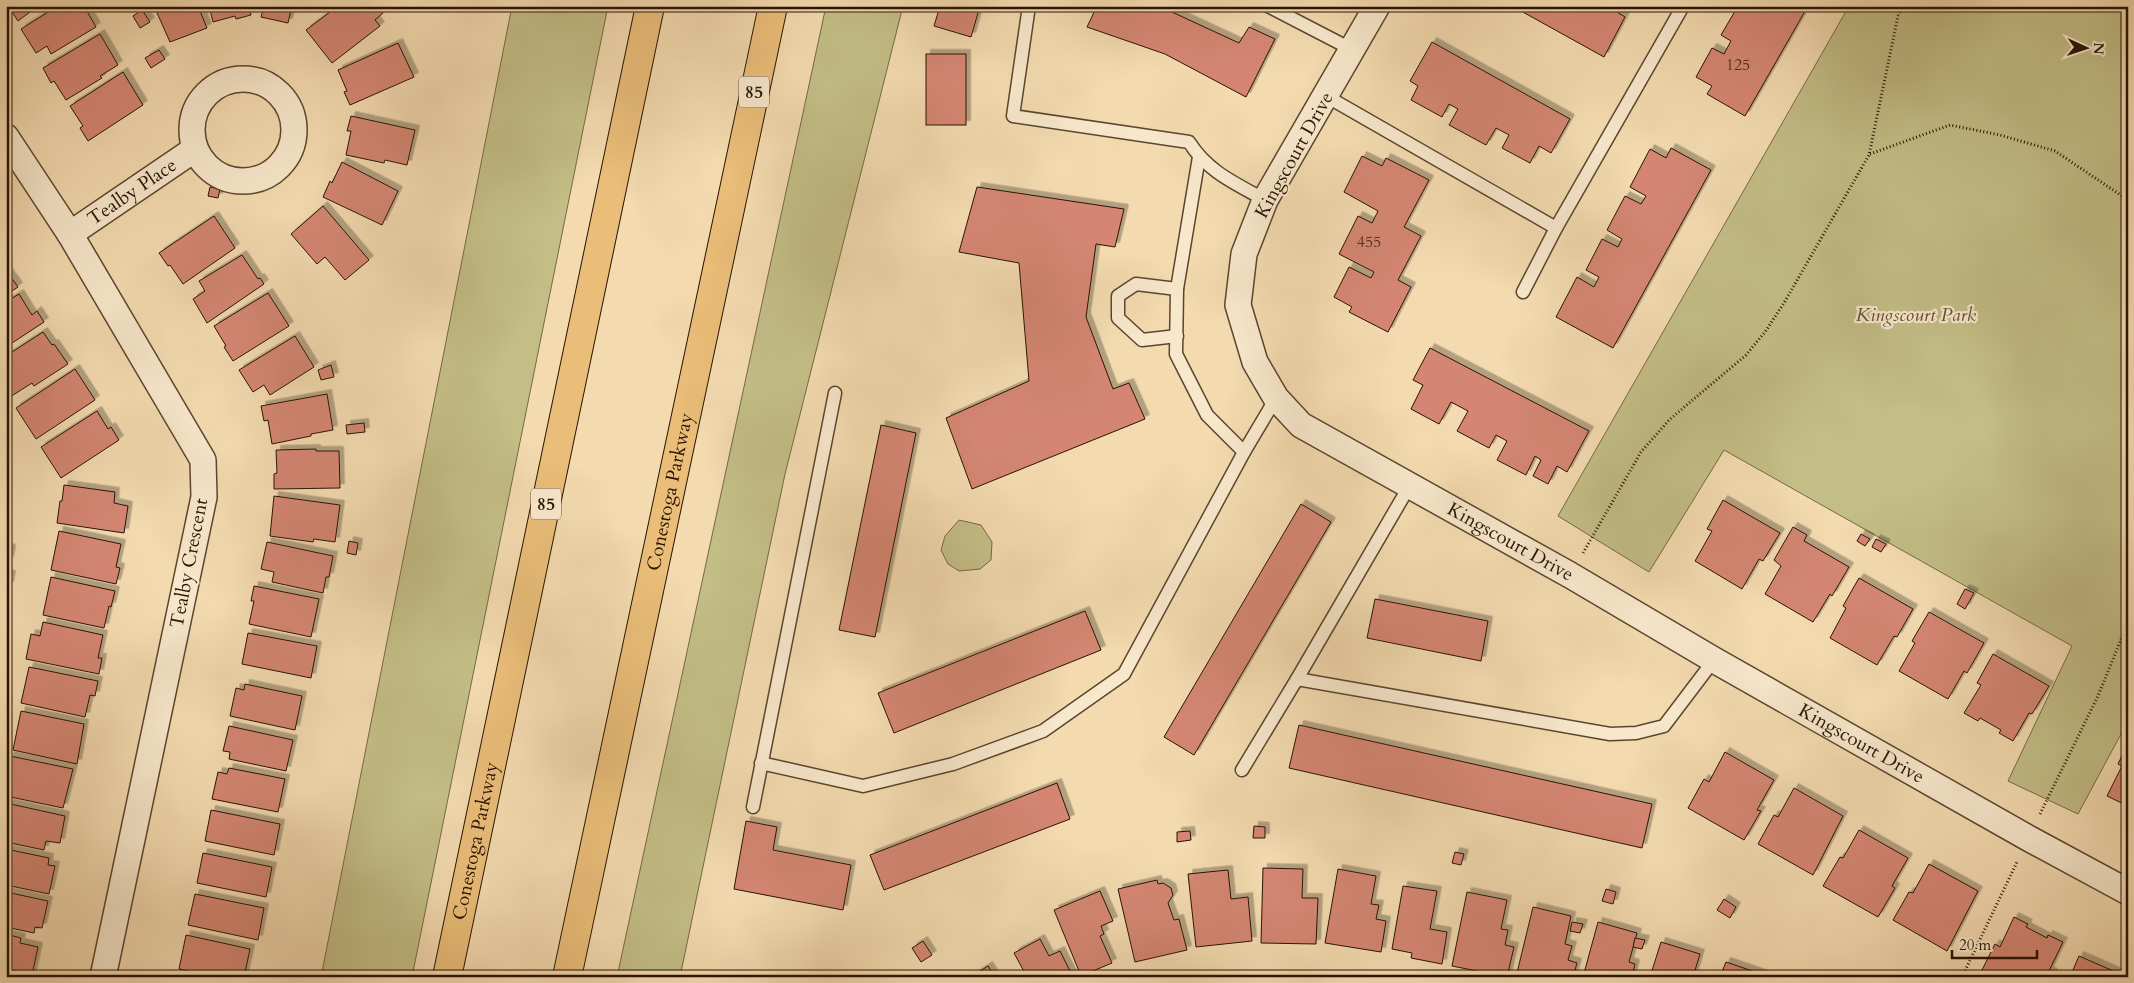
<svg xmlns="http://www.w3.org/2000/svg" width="2134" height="983" viewBox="0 0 2134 983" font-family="Cardo,serif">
<defs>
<filter id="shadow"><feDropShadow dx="4.5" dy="-4.5" stdDeviation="0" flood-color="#0004"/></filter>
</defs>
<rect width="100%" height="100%" fill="#f3daaf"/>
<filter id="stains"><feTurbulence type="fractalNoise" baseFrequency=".004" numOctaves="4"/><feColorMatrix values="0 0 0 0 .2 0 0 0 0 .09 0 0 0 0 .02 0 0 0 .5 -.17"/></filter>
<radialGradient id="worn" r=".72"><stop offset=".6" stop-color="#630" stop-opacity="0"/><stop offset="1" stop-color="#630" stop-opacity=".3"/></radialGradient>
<!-- green -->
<g fill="#c3bd86" stroke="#766844">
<path d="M512,6h96l-196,971h-91z"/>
<path d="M826,6h77l-118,468 -105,503h-63z"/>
<path d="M1849,6h279v715l-50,93 -70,-33 64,-135 -348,-196 -75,122 -91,-56z"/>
<path d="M959,520l22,5 11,17 -1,18 -11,9 -21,2 -11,-7 -7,-14 4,-14z"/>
</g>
<!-- building -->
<g fill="#d48672" stroke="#291303" filter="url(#shadow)">
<path d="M8,6h30l-20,15z"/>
<path d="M58,6h26l12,21 -45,27 -4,-8 -11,7 -15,-24z"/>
<path d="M154,6h44l9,22 -37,14z"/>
<path d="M209,6h40l2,9 -15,4 -1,-3 -22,6z"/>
<path d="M264,6h39l-2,6 -10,-2 -3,13 -27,-6z"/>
<path d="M338,6h40l5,7 -8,7 5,6 -48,37 -26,-33z"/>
<path d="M940,6h40l-9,31 -37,-11z"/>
<path d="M1097,6h62l80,37 10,-16 26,12 -29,58 -81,-43 -78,-27z"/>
<path d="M1512,6h108l-3,6 8,5 -21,40z"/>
<path d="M1738,6l12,4 2,-4h56l-63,110 -38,-22 5,-8 -16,-9 16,-29 12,6 7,-13 -10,-6z"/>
<path d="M142,10l8,12 -10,6 -7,-12z"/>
<path d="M100,34l18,31 -18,11 2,2 -36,22 -12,-19 -3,2 -8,-15z"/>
<path d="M1432,42l138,77 -19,34 -12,-7 -9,17 -28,-15 7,-13 -13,-7 -10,17 -37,-20 9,-16 -9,-5 -7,13 -31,-17 7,-14 -8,-5z"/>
<path d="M398,43l16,34 -64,28 -6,-13 3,-1 -9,-21z"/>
<path d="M159,50l6,9 -14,9 -6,-10z"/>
<rect x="926" y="54" width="40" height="71"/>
<path d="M123,72l20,33 -55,36 -8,-13 3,-2 -13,-20z"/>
<path d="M351,116l64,14 -8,35 -22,-5 -1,3 -38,-8 5,-24h-4z"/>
<path d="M1671,148l40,22 -98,178 -57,-31 21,-40 17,10 5,-10 -13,-7 16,-31 16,8 4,-8 -15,-9 18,-34 16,8 5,-8 -16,-9 20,-38 16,9z"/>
<path d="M1362,156l20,10 4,-8 43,22 -25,47 17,9 -23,44 13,7 -23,45 -39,-20 3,-5 -18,-10 15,-30 22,11 3,-6 -35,-18 19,-38 14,7 6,-12 -34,-19z"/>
<path d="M342,162l56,29 -16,34 -59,-28 7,-16 2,2z"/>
<path d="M210,187l10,2 -2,9 -10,-2z"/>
<path d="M977,187l147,22 -9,38 -19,-3 -10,73 27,72 16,-6 16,36 -173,70 -26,-71 83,-37 -10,-118 -60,-11z"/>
<path d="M323,206l46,54 -24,20 -20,-23 -8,7 -26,-30z"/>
<path d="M214,216l21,32 -52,36 -13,-19 -2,1 -9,-13z"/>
<path d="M242,255l16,24 2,-1 4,6 -57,39 -14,-24 12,-8 -6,-10z"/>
<path d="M6,270l12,17 -12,8z"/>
<path d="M268,293l21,33 -56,35 -9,-14 2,-1 -12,-20z"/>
<path d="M19,294l13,21 5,-4 7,11 -38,25v-45z"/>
<path d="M43,332l9,13 2,-1 14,20 -34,22 -2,-3 -22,14 -4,-6v-35z"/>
<path d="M295,336l19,31 -44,28 -6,-10 -11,7 -14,-22z"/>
<path d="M1430,348l159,83 -22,41 -10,-6 -9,18 -15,-8 8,-16 -6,-4 -9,19 -29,-15 10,-19 -11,-6 -7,13 -32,-17 11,-20 -17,-9 -12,22 -28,-15 12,-24 -10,-5z"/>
<path d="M331,365l3,12 -13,3 -3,-10z"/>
<path d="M75,369l20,31 -59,39 -20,-31z"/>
<path d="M327,394l6,36 -22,4v2l-39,8 -4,-24 -4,1 -3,-15z"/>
<path d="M97,411l11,18 3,-2 8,13 -58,38 -20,-31z"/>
<path d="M364,423l1,9 -18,2 -1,-9z"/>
<path d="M881,425l35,8 -41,204 -36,-7z"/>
<path d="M316,449v2h23l1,37 -66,1v-15l3,-1 -1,-23z"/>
<path d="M64,485l51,7 -1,11 14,3 -4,27 -67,-10 3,-22h2z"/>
<path d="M274,496l66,9 -5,37 -21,-3 -1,3 -43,-6z"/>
<path d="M1723,500l57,33 -17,28 -4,-2 -17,30 -47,-28 17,-30 -5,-2z"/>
<path d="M1301,504l30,18 -137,233 -30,-18z"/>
<path d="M1793,527l14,8 -3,6 45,26 -17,29 -2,-2 -17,28 -48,-28 16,-28 -7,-6z"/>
<path d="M59,531l62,13 -5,23 4,1 -4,16 -65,-14z"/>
<path d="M1861,534l9,5 -5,7 -8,-5z"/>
<path d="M1876,539l10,5 -5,8 -9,-5z"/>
<path d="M349,541l9,2 -2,12 -9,-2z"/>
<path d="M267,542l66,14 -4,21h-3l-3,16 -51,-11 2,-10 -13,-3z"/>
<path d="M6,548l5,1 -2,12h-3z"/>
<path d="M6,574l5,1 -2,11h-3z"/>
<path d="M51,577l64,14 -4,16 -2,-1 -5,22 -61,-13z"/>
<path d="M1859,578l54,31 -16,28 -3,-1 -17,29 -47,-27 16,-30 -3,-2z"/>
<path d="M254,586l65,13 -8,38 -62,-13 5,-23h-3z"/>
<path d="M1965,589l9,4 -9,16 -8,-5z"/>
<path d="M1375,599l113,22 -7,40 -114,-23z"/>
<path d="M1085,611l16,39 -207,83 -16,-40z"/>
<path d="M1929,612l55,31 -17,30 -3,-2 -16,28 -49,-28 16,-28 -3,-2z"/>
<path d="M43,622l60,13 -5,23h4l-3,16 -73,-15 5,-25 9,2z"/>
<path d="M248,633l69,13 -6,32 -69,-14z"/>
<path d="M1993,654l56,32 -17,28 -3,-1 -16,28 -14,-8 2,-3 -21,-12 -2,3 -14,-8 17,-28 -4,-2z"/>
<path d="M29,667l69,14 -3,15 -5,-1 -5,22 -64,-14z"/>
<path d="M245,684l57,12 -7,34 -65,-14 6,-28 8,2z"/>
<path d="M21,711l63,13 -7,40 -64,-14z"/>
<path d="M1299,725l353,79 -10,44 -353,-80z"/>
<path d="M229,726l64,14 -7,31 -57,-12 1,-7 -7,-1z"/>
<path d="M2128,743v63l-21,-10 15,-30 -4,-2z"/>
<path d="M1725,752l49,28 -17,30 4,1 -17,29 -56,-32 16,-29 5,3z"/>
<path d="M10,756l63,13 -10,39 -57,-12v-25z"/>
<path d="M229,768l56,11 -7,33 -66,-13 6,-27 9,2z"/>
<path d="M1057,783l13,36 -186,71 -14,-35z"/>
<path d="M1794,788l49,28 -30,59 -55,-31 16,-29 4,2z"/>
<path d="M6,803l59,13 -5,27 -14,-2 -2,9 -38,-8z"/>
<path d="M211,810l69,14 -6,31 -69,-14z"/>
<path d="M746,821l31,6 -4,23 78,15 -8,45 -109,-21z"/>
<path d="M1254,826l11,1v11h-12z"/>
<path d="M1859,830l49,28 -16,28 3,2 -17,29 -55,-31 17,-29 3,1z"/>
<path d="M1190,831l1,9 -14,2v-10z"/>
<path d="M6,849l43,9 -1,7 7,1 -6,28 -43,-9z"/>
<path d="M1455,852l9,2 -3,11 -9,-2z"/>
<path d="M203,853l69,14 -6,30 -69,-14z"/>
<path d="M1929,864l49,27 -31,60 -54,-31 16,-28 4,1z"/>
<path d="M1263,868l40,1 -1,29h16l-2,46 -55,-1z"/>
<path d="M1338,869l38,7 -5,28 8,1 -3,14 10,2 -5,31 -56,-9z"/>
<path d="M1228,870l3,29 17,-2 4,44 -56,6 -8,-73z"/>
<path d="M1157,880l1,4 5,-1 8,5 2,7 -5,8 6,17 5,-1 8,31 -52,12 -17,-73z"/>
<path d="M1403,886l34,5 -7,38 17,3 -5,32 -31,-6 1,-5 -20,-4z"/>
<path d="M1606,889l10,3 -3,12 -11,-3z"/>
<path d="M1100,891l13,30 -12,5 3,8 -4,2 12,27 -31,13 -27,-66z"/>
<path d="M6,892l42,9 -6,27 -7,-1 -1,6 -28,-6z"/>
<path d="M1467,892l40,8 -6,29 7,1 -3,15 9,2 -7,30 -55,-11z"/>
<path d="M195,894l69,14 -6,32 -70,-15z"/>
<path d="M1724,899l12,8 -6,11 -13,-8z"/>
<path d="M1533,907l38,9 -6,28 7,2 -4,14 9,3 -4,14h-57z"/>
<path d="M2014,917l14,7 -2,3 21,11 1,-3 15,7 -14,29 4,2 -1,4h-66l-6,-3 15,-30 5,3z"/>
<path d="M1572,922l11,2 -3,9 -10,-2z"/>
<path d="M1598,922l39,11 -8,29 6,2 -3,13h-49z"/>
<path d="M6,934l15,4 -1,5 18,4 -6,28 -26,-6z"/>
<path d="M186,935l64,14 -6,28 -23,-2 -4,2 -38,-8z"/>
<path d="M1635,938l10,2 -3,9 -9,-2z"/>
<path d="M1040,939l9,17 11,-5 13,26h-46l-13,-24z"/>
<path d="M923,941l9,14 -11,7 -9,-14z"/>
<path d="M1661,942l39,12 -7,23h-43z"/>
<path d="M2079,956l48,21h-57z"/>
<path d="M1726,962l38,13 -1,2h-43z"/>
<path d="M988,966l7,11h-24z"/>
</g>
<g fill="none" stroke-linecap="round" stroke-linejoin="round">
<defs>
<g id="service">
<path d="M1029,6l-16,110 176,26c19,30 46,41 76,58"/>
<path d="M1268,6l85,44"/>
<path d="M1326,96l230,132"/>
<path d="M1199,157l-22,132 -1,65 31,61 37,37"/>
<path d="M1523,292l33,-64 127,-222"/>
<path d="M1177,336l-35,4 -24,-22v-22l18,-12 41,5"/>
<path d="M1297,679l313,55 26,-1 28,-7 50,-66"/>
<path d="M761,763l102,23 90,-22 90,-33 81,-57 120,-222 32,-54"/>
<path d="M1242,770l55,-91 113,-194"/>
<path d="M753,807l82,-414"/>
</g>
<g id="minor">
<path id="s1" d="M1377,6l-112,194 -21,54 -6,51 17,57 21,36 25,27 269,150 144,85 314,178 100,54"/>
<circle cx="243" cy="130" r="51"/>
<path d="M6,137l64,97 133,226 1,37 -101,480"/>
<path id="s2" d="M70,234l125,-85"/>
</g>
<g id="motorway">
<path id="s3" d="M447,977l203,-971"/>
<path id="s4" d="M567,977l206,-971"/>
</g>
</defs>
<!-- service casing -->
<use href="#service" stroke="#5c452e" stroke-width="15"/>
<!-- minor casing -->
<use href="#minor" stroke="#5c452e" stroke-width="28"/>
<!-- motorway casing -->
<use href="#motorway" stroke="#291303" stroke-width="30"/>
<!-- path -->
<g stroke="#291303" stroke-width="3" stroke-dasharray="1 2.5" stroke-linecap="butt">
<path d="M1870,154l80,-29 50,10 55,16 73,49"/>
<path d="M1583,553l58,-101 28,-32 77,-65 19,-23 19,-29 85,-148 29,-139 5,-10"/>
<path d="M2040,814l58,-118 30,-74"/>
<path d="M1962,977l55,-115"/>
</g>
<!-- service -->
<use href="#service" stroke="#f7e7cb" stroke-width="12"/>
<!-- minor -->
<use href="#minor" stroke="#f7e7cb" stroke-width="25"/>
<!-- motorway -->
<use href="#motorway" stroke="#eabd78" stroke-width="28"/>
</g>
<g text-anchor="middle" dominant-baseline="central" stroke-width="4.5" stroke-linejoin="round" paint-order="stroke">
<!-- number labels -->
<g font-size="16" fill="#54301f">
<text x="1738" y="65">125</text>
<text x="1369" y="242">455</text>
</g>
<!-- shield labels -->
<g fill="#f7e7cb" stroke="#67533f" stroke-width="1">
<rect x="739" y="76.5" width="30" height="31" rx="4"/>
<rect x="531" y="488.5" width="30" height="31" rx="4"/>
</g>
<g font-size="18" font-weight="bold" fill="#291303">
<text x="754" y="92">85</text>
<text x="546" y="504">85</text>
</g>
<!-- street labels -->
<g font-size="19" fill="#291303" stroke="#f7e7cb">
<text transform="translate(1294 155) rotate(-61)">Kingscourt Drive</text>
<text stroke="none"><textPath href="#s2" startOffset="75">Tealby Place</textPath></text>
<text stroke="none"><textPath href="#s4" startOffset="496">Conestoga Parkway</textPath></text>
<text stroke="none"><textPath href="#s1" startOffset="711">Kingscourt Drive</textPath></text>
<text transform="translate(189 563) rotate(-79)">Tealby Crescent</text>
<text stroke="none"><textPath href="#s1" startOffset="1116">Kingscourt Drive</textPath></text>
<text stroke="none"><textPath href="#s3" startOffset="139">Conestoga Parkway</textPath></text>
</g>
<!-- park labels -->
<g font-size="19" font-style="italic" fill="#5f4e31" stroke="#f7e7cb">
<text x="1916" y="315">Kingscourt Park</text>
</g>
</g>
<!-- margin -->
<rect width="2134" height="983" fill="none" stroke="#f3daaf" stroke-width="25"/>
<rect x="8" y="8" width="2119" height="968" fill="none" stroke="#291303" stroke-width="2.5"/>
<rect x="12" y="12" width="2109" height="958" fill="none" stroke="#291303"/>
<!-- north arrow -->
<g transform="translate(2086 48) rotate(93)" stroke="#f7e7cb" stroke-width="4" paint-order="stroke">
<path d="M0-4L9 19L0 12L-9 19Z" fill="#291303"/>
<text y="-8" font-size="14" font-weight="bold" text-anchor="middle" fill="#291303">N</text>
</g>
<!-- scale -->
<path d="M1952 950v8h85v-8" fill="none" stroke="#291303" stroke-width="2.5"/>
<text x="1959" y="950" font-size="15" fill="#291303" stroke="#f7e7cb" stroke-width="4" paint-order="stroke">20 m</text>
<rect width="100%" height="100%" filter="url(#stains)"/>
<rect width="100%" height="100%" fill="url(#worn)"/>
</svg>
